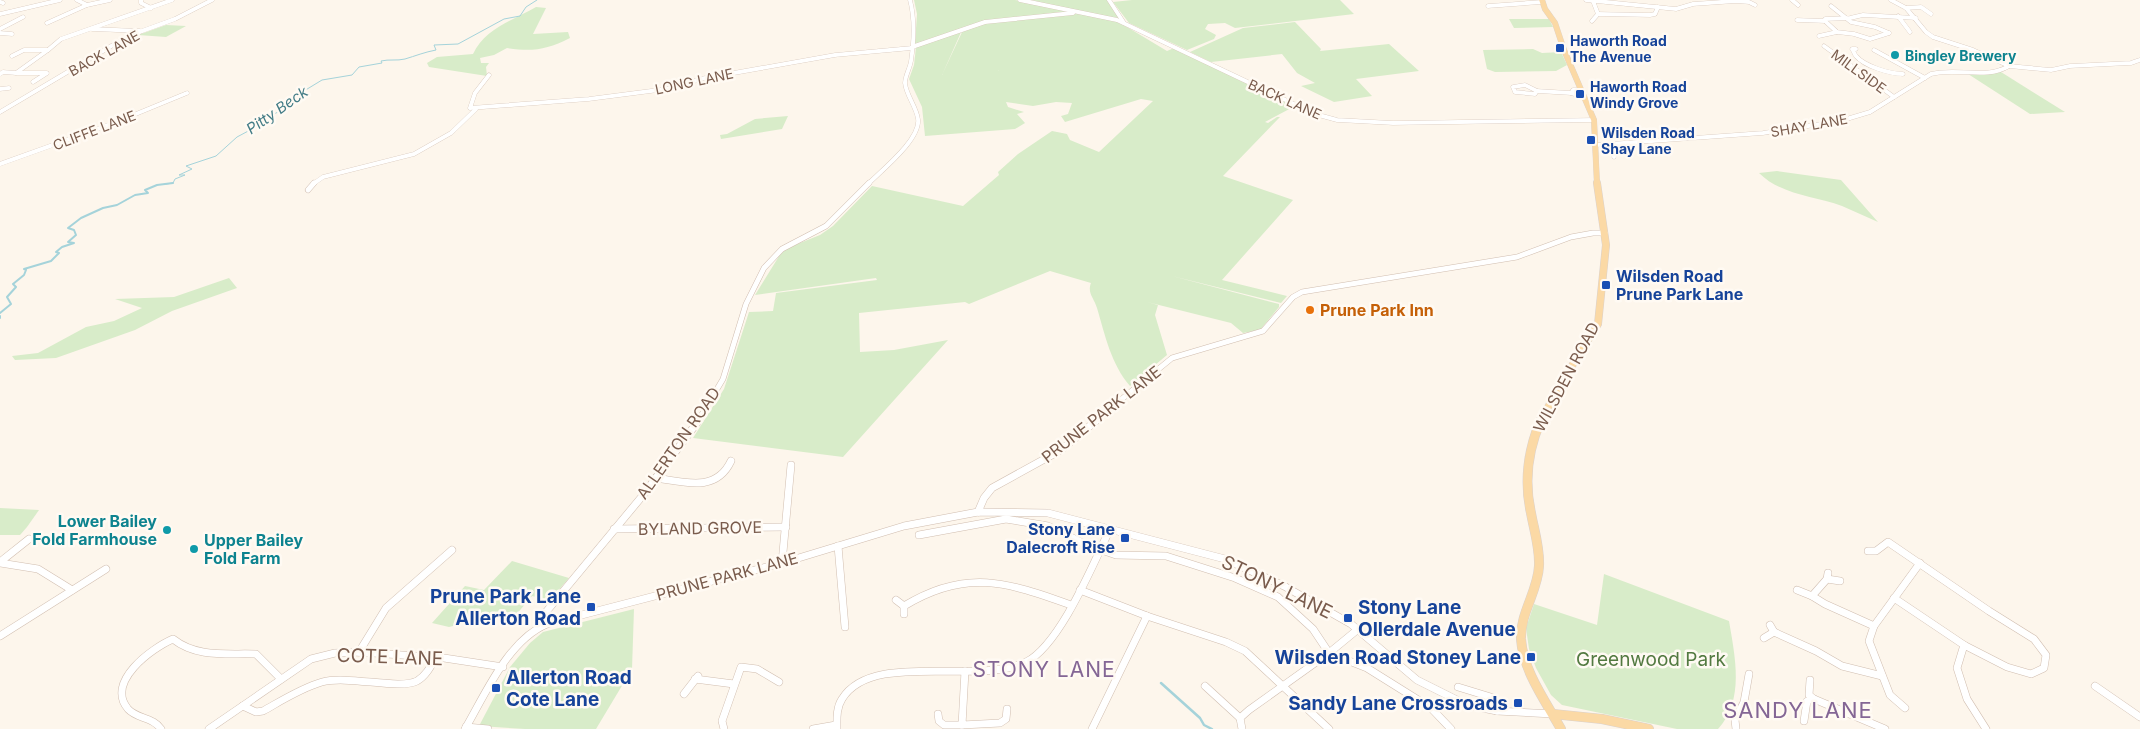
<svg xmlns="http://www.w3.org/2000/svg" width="2140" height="729" viewBox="0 0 2140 729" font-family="Inter,sans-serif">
<rect width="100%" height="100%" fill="#fdf6ec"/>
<!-- green -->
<g fill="#d8ecc9">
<path d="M914,0h101l56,11 -89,10 -67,23 2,-30z"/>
<path d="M1108,0l14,19 -92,-18 6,-1z"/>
<path d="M1132,0h208l14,14 -119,14 -10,-5 -17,1 -3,5 11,6 -2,4 -27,11 -58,-27 -16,-21z"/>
<path d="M536,7l10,1 -13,26 35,-2 2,6c-24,12 -38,14 -63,10l-13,7 -14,3 1,5h8l-3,4 1,9 -58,-9 -2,-4 10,-6 36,-3c12,-26 41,-34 63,-47z"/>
<path d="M1080,13l37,8 50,30 7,-3 121,58 -30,16 3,1 9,-6h3l-57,59 70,24 -71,80 65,16 -6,7 -109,-27 107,28v3l-19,23 -17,3 -12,-10 -84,-21 11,3 -3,10 12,40 -37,31c-19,-22 -25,-51 -33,-78 -3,-10 -10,-15 -6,-25l-41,-12 -81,33 -4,-2 -106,11 1,39 34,-2 54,-10 -105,117 -150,-19 31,-49 25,-77 24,-1 3,-18 101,-13 -1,-2 -121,17 26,-42 9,-6 30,-12 13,-9 39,-40 91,20 36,-31 -1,-3 20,-18 34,-23 15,3 3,6 29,12 54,-51 -12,-2 -76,23 -4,-6 7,-2 4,-11 -16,-1 -23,4 -27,-4 2,5 16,5 -7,2 8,9 -10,6 -90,7 -3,-29 -13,-28 5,-14 2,-18 46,-17 -20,45 21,-45 16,-6 37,-5 -18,52 18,-52z"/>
<path d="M1509,19h40l4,8 -39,1z"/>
<path d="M1295,22l26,27 -1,2 69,-7 30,27 -63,8 16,17 -38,6 -33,-16 14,-3 -18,-10 -15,-19 -71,8 -21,-10 53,-24z"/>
<path d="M166,25l20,1 -20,11 -28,-2z"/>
<path d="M1533,49l9,4 19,-1 6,13 -11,6 -61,1 -8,-3 -4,-19z"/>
<path d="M1965,72h36l64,40 -35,2z"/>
<path d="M788,116l-6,13 -61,10 -1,-4 7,-1 28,-15z"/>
<path d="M1777,171l64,9 37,42c-12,-5 -24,-11 -36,-16 -28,-10 -61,-11 -83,-33z"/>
<path d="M229,278l8,10 -65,23 -37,19 -79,28 -41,2 -3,-4 26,-3 48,-26 28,-6 28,-13 -27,-9 59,-2z"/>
<path d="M0,508l39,2 -12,17 -7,8h-20z"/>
<path d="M512,561l57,17 -19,22 -18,-4 -17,20 -23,-4 -9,12 -18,-1 -16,4 -17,-4 33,-37 19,4z"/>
<path d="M1604,574l125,47c6,36 16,79 -11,108h-41l-115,-24 -11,-10 -15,-27 -7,-19 -3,-21 8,-24 63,21z"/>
<path d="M634,609l-2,60 -36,60h-71l-46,-3 31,-59 20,-24 13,-11z"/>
</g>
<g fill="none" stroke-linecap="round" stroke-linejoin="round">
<!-- stream-far2 -->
<path stroke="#a5d3da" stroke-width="1" d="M166,184l7,-1 2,-4 10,-4h-6l13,-6 -6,-3 30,-10 21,-19 15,-8 -1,-3c11,-2 18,-10 29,-15l-4,-3 46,-28 30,-5 7,-8 23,-4 -1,-2c8,-2 16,0 24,-2 10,-3 20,-7 31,-9l-2,-5 24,-1 46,-25 16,-3 6,-9 11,-7"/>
<!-- stream-far1 -->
<g stroke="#a5d3da" stroke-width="2">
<path d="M0,313l11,-9 -4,-7 9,-10 -3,-3 11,-9 2,-5 -2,-1 27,-8 8,-8 -3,-1 6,-5 12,-4 -6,-1 8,-7 -2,-5 -6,-2 13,-10 22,-10 14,-3 18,-10 13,-2 -3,-3 12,-5 16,-2"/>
<path d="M0,316v2"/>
</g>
<!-- stream -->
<path stroke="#a5d3da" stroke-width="2.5" d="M1161,683l39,35 4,7 8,4"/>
<defs>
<g id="minor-far2">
<path d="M141,0v3l10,5"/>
<path d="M1020,0l97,20 198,94 22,6 56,3 201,-3"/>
<path d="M1109,0l15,23"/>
<path d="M1586,0l90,9 17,-5 43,-3 13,1 6,3"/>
<path d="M1792,0l6,5"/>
<path d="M1891,0l15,8 20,24 7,5 40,13 36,16 42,4 19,-4 61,-3 9,-3"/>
<path d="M0,2l3,1"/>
<path d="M87,5l23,-5"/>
<path d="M1488,6l54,-4"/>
<path d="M1831,6l20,16 24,5 14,6"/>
<path d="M1906,8l15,-1 10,7"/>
<path d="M0,14l60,-14"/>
<path d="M1598,14l52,1 5,-1 3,-7"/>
<path d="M1898,16l12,16"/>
<path d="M1797,20l28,1"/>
<path d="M1592,21l6,-7 -5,-13"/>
<path d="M1825,21v-2l25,-1 13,-3 53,3"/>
<path d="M1825,21l12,11 17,2 16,5 19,-6"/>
<path d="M47,23l40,-18 -10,-5"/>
<path d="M0,29l23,-12"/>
<path d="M92,29l48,2"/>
<path d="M0,33l12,1"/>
<path d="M1819,36l18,-4"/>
<path d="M1824,46l70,51"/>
<path d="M912,47l73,-25 88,-9"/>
<path d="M1856,49h-4c2,2 2,5 4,7 8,10 34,18 47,18"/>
<path d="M48,50l13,-11 111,-39"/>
<path d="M1874,50l51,28"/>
<path d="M16,73h31l-14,9"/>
<path d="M0,74l3,-2 13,1 32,-23h-24l-12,6"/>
<path d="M489,75l-14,18 -5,15 119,-9 85,-11 26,-9 135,-24 77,-7"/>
<path d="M1525,85l12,6 -2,3 -20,-2 -2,-5z"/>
<path d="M0,89l9,-1"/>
<path d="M1582,90h-9l-2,3 14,4"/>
<path d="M1537,91l34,2"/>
<path d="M0,112l113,-67 29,-14 33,-12 37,-19"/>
<path d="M1612,144l2,13"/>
<path d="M1596,145l167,-12 77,-12 30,-9 61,-38c25,-7 55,6 78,-8"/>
<path d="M0,164l114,-41 73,-30"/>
<path d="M313,184l10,-7 91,-23 37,-21 25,-24"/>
<path d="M868,184c14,-14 53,-45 50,-65 -2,-13 -12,-24 -13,-36 0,-7 5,-15 6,-22 3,-20 4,-42 -1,-61"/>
</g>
<g id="minor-far1">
<path d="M308,190l6,-7"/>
<path d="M698,421l25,-42 23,-75 18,-36 18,-19 44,-23 43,-43"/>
<path d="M1095,421l77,-63 91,-27 30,-34 9,-5 215,-35 54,-20 22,-4h12"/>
</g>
<g id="minor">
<path d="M656,478c28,4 60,15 75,-17"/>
<path d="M978,512l6,-14 8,-10 69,-38 36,-30"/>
<path d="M614,529l172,-2"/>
<path d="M919,535l87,-16 42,7 39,19 29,10 50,1 69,22 43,19 35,32 16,24 38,15 64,40 20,21"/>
<path d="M838,546l7,81"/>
<path d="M1868,551h8l12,-9 101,69 45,28 12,16 -2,13 -13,6 -24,-7 -43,-22 -7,23 10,31 19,30"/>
<path d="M0,562l29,-23"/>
<path d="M0,563l38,6 34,21"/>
<path d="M782,563l9,-98"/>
<path d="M1828,573l-1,6 -15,17 13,8 49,22"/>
<path d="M1827,579l13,2"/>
<path d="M1080,590l67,26 79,26 19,9 84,78"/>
<path d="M1797,590l15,6"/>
<path d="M1894,598l70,47"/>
<path d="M896,600l8,6"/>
<path d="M904,614v-8c62,-38 103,-24 167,-1"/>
<path d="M1770,625l4,7"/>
<path d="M541,626l1,-8 4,-6 98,-118 55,-74"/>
<path d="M0,636l106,-67"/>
<path d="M1764,638l10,-6 42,19 26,15 40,10"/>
<path d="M359,652l27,-44 66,-58"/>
<path d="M965,671l-3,54 38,-2 6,-4 1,-10"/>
<path d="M695,679l39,5"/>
<path d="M1810,680l-1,15 5,4 71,30"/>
<path d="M1205,686l35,32"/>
<path d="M2095,686l45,31"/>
<path d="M1458,687l36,11 3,13"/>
<path d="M684,694l14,-18"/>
<path d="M243,706l13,6 7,-1c18,-10 38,-23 59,-29 26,-7 77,8 95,-1 9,-5 14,-15 19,-24"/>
<path d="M1905,708l-15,-13 -21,-54 5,-15 46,-63"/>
<path d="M938,714l1,7 5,4h18"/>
<path d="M1804,721l3,-20 7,-2"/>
<path d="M466,727l22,2"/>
<path d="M161,729c-8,-12 -24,-10 -33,-20 -23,-27 24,-61 45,-70 24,19 54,14 83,15l25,25"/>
<path d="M209,729l102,-70 24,-6 24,-1 85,6 59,9"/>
<path d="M465,729c20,-34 43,-89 82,-105l235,-61 122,-37 74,-14 70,1 177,46 59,27 67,38 66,56 50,25 30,6 56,3"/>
<path d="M724,729l-2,-8 19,-54 16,2 22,13"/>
<path d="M813,729l23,-4"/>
<path d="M837,729c0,-9 -1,-21 5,-30 30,-49 135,-13 184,-37 34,-17 67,-98 84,-133"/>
<path d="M1092,729l55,-113"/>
<path d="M1242,729l-2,-11 9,-8 80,-57 28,-23"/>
<path d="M1736,729l-1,-9 9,-18 5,-28"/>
</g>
<path id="major-far2" d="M1542,0l3,9 10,14 9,27 30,70 3,64"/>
<path id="major-far1" d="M1541,421l16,-31 41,-66 8,-79 -9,-62"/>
<g id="major">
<path d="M1541,420c-13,29 -17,62 -10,93 3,17 9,35 8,53 -1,25 -19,47 -18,73 2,32 25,63 40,90"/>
<path d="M1553,714l49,5 47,10"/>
</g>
</defs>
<!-- minor-far2 casing -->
<use href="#minor-far2" stroke="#d1beb0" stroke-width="4.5"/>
<!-- minor-far1 casing -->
<use href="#minor-far1" stroke="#d1beb0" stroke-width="6"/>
<!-- minor casing -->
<use href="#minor" stroke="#d1beb0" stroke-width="8"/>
<!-- major-far2 casing -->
<use href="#major-far2" stroke="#dad1cd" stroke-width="6"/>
<!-- major-far1 casing -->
<use href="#major-far1" stroke="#dad1cd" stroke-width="8"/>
<!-- major casing -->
<use href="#major" stroke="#dad1cd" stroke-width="10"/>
<!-- minor-far2 -->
<use href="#minor-far2" stroke="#fff" stroke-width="4"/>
<!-- minor-far1 -->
<use href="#minor-far1" stroke="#fff" stroke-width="5"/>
<!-- minor -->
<use href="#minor" stroke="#fff" stroke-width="7"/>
<!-- major-far2 -->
<use href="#major-far2" stroke="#fbd9a5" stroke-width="5.5"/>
<!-- major-far1 -->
<use href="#major-far1" stroke="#fbd9a5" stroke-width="7"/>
<!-- major -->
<use href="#major" stroke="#fbd9a5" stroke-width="9"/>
</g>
<!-- markers -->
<g fill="#1a4fb4" stroke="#fffaf3" stroke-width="2">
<rect x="1555" y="43" width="10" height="10" rx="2.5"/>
<rect x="1575" y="89" width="10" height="10" rx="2.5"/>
<rect x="1586" y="135" width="10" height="10" rx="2.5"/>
<rect x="1601" y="280" width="10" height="10" rx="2.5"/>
<rect x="1120" y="533" width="10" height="10" rx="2.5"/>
<rect x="586" y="602" width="10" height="10" rx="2.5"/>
<rect x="1343" y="613" width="10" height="10" rx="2.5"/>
<rect x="1526" y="652" width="10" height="10" rx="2.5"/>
<rect x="491" y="683" width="10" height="10" rx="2.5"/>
<rect x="1513" y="698" width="10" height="10" rx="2.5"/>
</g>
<g fill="#0f9aa8" stroke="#fffaf3" stroke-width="2">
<circle cx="1895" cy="55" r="5"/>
<circle cx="167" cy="530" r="5"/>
<circle cx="194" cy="549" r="5"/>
</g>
<circle fill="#e8710a" stroke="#fffaf3" stroke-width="2" cx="1310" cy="310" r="5"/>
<g text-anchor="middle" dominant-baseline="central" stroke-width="5" stroke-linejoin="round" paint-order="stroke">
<!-- far-transit labels -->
<g font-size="14" font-weight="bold" fill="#164399" stroke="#fffaf3" text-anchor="start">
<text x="1570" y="40">Haworth Road<tspan x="1570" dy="16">The Avenue</tspan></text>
<text x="1590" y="86">Haworth Road<tspan x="1590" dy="16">Windy Grove</tspan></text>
<text x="1601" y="132">Wilsden Road<tspan x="1601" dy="16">Shay Lane</tspan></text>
</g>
<!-- far-street labels -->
<g font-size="14" fill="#7a5c4d" stroke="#fffaf3">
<text transform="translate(104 53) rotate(-29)">BACK LANE</text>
<text transform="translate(1859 71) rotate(36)">MILLSIDE</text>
<text transform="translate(694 81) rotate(-12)">LONG LANE</text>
<text transform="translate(1285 99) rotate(24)">BACK LANE</text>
<text transform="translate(1809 125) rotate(-10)">SHAY LANE</text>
<text transform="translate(94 130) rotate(-21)">CLIFFE LANE</text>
</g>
<!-- far-culture labels -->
<g font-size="14" font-weight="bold" fill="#0d838f" stroke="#fffaf3" text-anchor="start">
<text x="1905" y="55">Bingley Brewery</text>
</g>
<!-- far-water labels -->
<g font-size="15" font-style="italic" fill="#437c86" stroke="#fffaf3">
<text transform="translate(277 110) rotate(-35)">Pitty Beck</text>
</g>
<!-- transit labels -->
<g font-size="16" font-weight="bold" fill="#164399" stroke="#fffaf3" text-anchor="start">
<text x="1616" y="276">Wilsden Road<tspan x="1616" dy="18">Prune Park Lane</tspan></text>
<text x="1115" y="529" text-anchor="end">Stony Lane<tspan x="1115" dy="18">Dalecroft Rise</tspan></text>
</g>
<!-- food labels -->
<g font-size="16" font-weight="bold" fill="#c56008" stroke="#fffaf3" text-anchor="start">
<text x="1320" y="310">Prune Park Inn</text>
</g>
<!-- street labels -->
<g font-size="16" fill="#7a5c4d" stroke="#fffaf3">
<text transform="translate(1566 377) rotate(-62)">WILSDEN ROAD</text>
<text transform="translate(1101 414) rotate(-38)">PRUNE PARK LANE</text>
<text transform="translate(678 443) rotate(-55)">ALLERTON ROAD</text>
<text transform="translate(700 528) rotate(-1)">BYLAND GROVE</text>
<text transform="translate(727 576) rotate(-15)">PRUNE PARK LANE</text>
</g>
<!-- culture labels -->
<g font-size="16" font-weight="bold" fill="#0d838f" stroke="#fffaf3" text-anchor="end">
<text x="157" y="521">Lower Bailey<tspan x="157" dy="18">Fold Farmhouse</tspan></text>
<text x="204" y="540" text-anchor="start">Upper Bailey<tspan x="204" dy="18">Fold Farm</tspan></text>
</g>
<!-- near-street labels -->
<g font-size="19" fill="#7a5c4d" stroke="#fffaf3">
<text transform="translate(1277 587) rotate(26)">STONY LANE</text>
<text transform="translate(390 657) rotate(2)">COTE LANE</text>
</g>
<!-- near-transit labels -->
<g font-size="19" font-weight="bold" fill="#164399" stroke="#fffaf3" text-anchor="end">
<text x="581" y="596">Prune Park Lane<tspan x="581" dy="22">Allerton Road</tspan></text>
<text x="1358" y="607" text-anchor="start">Stony Lane<tspan x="1358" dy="22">Ollerdale Avenue</tspan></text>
<text x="1521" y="657">Wilsden Road Stoney Lane</text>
<text x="506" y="677" text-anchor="start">Allerton Road<tspan x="506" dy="22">Cote Lane</tspan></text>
<text x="1508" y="703">Sandy Lane Crossroads</text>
</g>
<!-- near-park labels -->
<g font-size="19" fill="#537a41" stroke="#fffaf3">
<text x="1651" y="659">Greenwood Park</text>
</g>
<!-- near-neighbourhood labels -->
<g font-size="21" letter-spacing="1" fill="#846695" stroke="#fffaf3">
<text x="1044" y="669">STONY LANE</text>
</g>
<!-- near-quarter labels -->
<g font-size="22" letter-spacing="1" fill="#846695" stroke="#fffaf3">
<text x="1798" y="710">SANDY LANE</text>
</g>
</g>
</svg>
